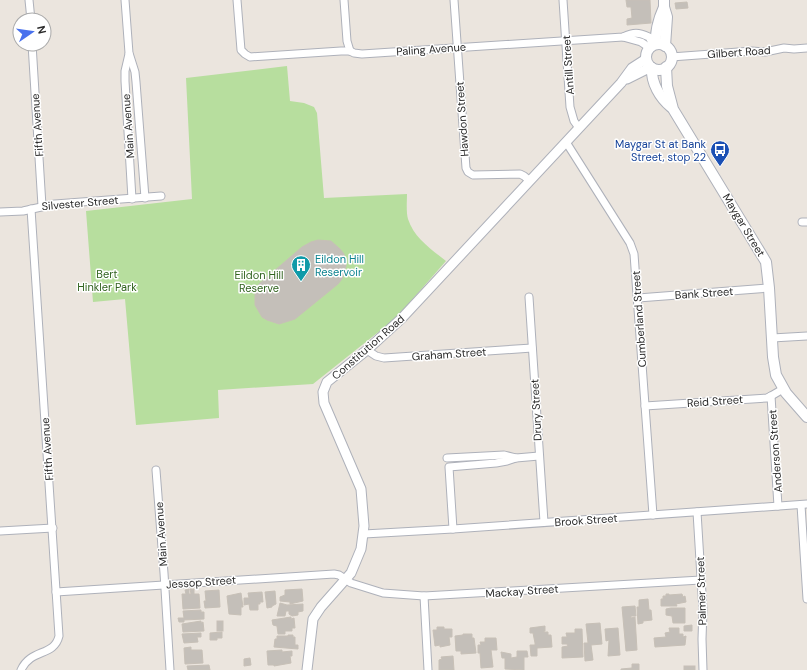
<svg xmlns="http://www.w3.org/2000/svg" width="807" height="670" viewBox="0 0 807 670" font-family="'DM Sans',sans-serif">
<rect width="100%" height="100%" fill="#ebe5de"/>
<!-- green -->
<path fill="#b7de9e" d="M287,66l3,35 14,2 10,4 3,6 7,85 83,-4c0,7 -1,18 1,25 6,19 23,30 38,42l-50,57 -83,66 -95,6 1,28 -83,7 -11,-126 -32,3 -7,-91 106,-12 -6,-121z"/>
<!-- building -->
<g fill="#c4bfb9" stroke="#c7c0b7">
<path d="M626,0h24l1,23 -24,2v-6l5,-1 -1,-11h-4z"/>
<path d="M687,2l1,6 -12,1 -1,-6z"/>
<path d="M318,240l13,1 9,8 4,5 2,12 -4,13 -4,5 -43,35 -16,5 -12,-4 -5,-3 -7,-12v-11l4,-10 43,-37 9,-5z"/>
<path d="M189,589v5h2l-1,-5h4v5h5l1,14 -17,1 -1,-15h4l-1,-4z"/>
<path d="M302,589l1,12 -13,3v-2l-10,-1v-4l5,-2v-5z"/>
<path d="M219,590l1,17 -15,1 -1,-7h2l-1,-10z"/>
<path d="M275,591l1,13 -4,2v1l-5,1 -2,-16z"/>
<path d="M262,592l1,10h-3v2h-2v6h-8l-1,-6 -5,1v-7h5l-1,-5z"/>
<path d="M241,593l2,14h-2v8l-12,-1 -2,-18z"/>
<path d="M666,594h3v1l13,-1 1,3 2,-1 1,6 -10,2 1,2h-16v-7h2v-3h3z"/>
<path d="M648,599l1,11h2l1,10 -9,1v2l-5,1 -1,-17h2v-7z"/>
<path d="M280,603l7,2 16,-1v7l-5,1v3l-6,1 -3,-2v-3h-3l-1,5h-8z"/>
<path d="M635,606l1,10h-5v2l4,-1 2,33 -11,1 -4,-44z"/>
<path d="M671,608h14v15h-12l-1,-7 -6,-1v-6z"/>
<path d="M201,610v2h3v7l-20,1v2h-5l-1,-4h6l-1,-7z"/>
<path d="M291,617v2l3,-1 1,10h-3v3h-7v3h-7l-1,-8 -4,-1 -1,-5z"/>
<path d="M201,621v2l2,-1 1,9 -21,1 -1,-8z"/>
<rect x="217" y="621" width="6" height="10"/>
<path d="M600,623l2,21 -11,1 2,15 -8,1 -1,-18h4l-2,-19z"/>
<path d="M692,625v6h-8v-5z"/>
<path d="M545,626v5h-1v1h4v3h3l1,12 -15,1v8h-6l-1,-11h5v-2l-2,-10h-3v-5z"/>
<path d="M437,627h7v2h8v8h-3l1,8 -10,2v-2l-5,1 -2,-16h4z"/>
<path d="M618,628l2,27 -12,1 1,-16 -3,1 -1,-12z"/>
<path d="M669,628h10v6h4v3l3,-1 -1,9 -30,2 -1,-9 12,-1 -1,-4 5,-1z"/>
<path d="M575,629h7l1,28 -21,1v-11l6,-1 -1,-2h-5v-7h5l-1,-4h9z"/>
<path d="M222,632v6h-5v2h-7v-7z"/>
<path d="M201,633v4h-4l1,5 -14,1 -2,-9z"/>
<path d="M463,634h9v4h2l2,15 -15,1v-3h-5l-1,-15 8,-1z"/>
<path d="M288,635h5v2h2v8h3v4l-24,-2 1,-8h2v-3h11z"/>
<path d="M485,638h11l1,12h-6l2,17 -12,1 -1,-15h-2v-8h3l-1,-3h5z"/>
<path d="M191,647v3h11l1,13 -18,1 -1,-16z"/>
<path d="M282,650v2l10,-1v5h-2l1,7 -17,3v-1h-6l-1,-14z"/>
<path d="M517,651h10l1,6h-4v13l-19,-1v-11h-3l-1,-6 10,2v4l6,-1z"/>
<path d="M453,656l1,14h-15v-10l3,-1 -1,-2z"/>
<path d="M250,658l1,7 -7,1v-7z"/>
<path d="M632,664h7v6h-18v-1l11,-1z"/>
<path d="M209,665l1,5h-22l-1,-4z"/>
<rect x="684" y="666" width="11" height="4"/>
</g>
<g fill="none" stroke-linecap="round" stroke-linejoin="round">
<defs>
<g id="minor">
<path d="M29,0l2,20"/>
<path d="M125,0l4,53 6,19 1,10 9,116"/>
<path d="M237,0l4,50 4,4 5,3 91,-6h9l4,2 8,1 261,-17c11,-5 15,-5 26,0l4,8"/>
<path d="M344,0l3,41 3,10"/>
<path d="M454,0l12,168 2,4 5,3 47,-1 4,2 6,5"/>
<path d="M563,0l7,107 4,14 5,7"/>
<path d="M623,37l18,5 9,6"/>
<path d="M32,44l10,162"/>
<path d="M129,54l-4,17v10l7,118"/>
<path d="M671,57l81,-6 13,1 19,-4 10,1 13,-1"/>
<path d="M566,142l64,101 4,11 19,261"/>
<path d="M0,212l23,-1 32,-7 106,-8"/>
<path d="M802,222h5"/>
<path d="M529,297l15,225"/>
<path d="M638,298l131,-10"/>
<path d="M772,338l35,-2"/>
<path d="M367,350l9,6 8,2 148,-10"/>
<path d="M771,396l7,110"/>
<path d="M645,406l122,-8 4,-2 12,-7"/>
<path d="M447,458l57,-3 12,3"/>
<path d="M156,470l8,103 6,97"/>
<path d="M801,505l6,94"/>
<path d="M697,512l6,98 -1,29 1,31"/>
<path d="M453,529l-4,-62 47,-4 11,-2 9,-3 23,-2"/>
<path d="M0,531l53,-3"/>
<path d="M364,534l89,-5 354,-25"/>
<path d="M56,592l278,-18 5,1 12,8 32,10 41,3 277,-16"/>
<path d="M424,596l4,74"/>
<path d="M21,670c10,-22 33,-13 38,-34l-28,-427"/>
</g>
<g id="tertiary">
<path d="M627,79l24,-12"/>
<path d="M307,670l6,-51 8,-12 30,-34 10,-24 3,-23 -3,-37 -37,-86 -1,-11 4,-10 40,-32 35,-32 219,-235 11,-15 14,-9"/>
</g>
<g id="secondary">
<path d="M664,0v7l3,10 -2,29"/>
<path d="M656,44c-1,-12 3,-26 8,-37"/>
<circle cx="659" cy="57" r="13"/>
<path d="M666,67l1,19 6,23 93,153 3,26 4,69 3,18 10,18 21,24"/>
<path d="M652,68c-1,15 8,30 19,39"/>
</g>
</defs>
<!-- minor casing -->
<use href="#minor" stroke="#aeb1ba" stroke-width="9"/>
<!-- tertiary casing -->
<use href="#tertiary" stroke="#aeb1ba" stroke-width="11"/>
<!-- secondary casing -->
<use href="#secondary" stroke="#aeb1ba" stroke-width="12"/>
<!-- minor -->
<use href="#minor" stroke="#fff" stroke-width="7"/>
<!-- tertiary -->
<use href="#tertiary" stroke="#fff" stroke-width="9"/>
<!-- secondary -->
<use href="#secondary" stroke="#fff" stroke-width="10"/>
</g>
<!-- icons -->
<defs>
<symbol id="bus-pin" viewBox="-11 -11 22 30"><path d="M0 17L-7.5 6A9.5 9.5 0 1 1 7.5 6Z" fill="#1a4fb4" stroke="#fff"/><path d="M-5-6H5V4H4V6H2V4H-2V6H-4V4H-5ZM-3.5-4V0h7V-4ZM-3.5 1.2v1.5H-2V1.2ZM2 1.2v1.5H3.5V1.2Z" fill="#fff"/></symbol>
<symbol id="building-pin" viewBox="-11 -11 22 30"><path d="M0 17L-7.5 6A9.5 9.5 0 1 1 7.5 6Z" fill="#0f9aa8" stroke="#fff"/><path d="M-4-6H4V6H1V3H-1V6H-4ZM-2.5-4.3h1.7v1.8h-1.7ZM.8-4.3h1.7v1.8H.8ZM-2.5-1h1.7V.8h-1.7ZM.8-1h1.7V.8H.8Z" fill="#fff"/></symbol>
</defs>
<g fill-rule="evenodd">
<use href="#bus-pin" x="709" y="139" width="22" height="30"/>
<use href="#building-pin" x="290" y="254" width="22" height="30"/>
</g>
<g text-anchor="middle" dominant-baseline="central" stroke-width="3" stroke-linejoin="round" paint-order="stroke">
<!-- street labels -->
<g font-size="11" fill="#2a2a2a" stroke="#fff">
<text transform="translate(431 49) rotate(-4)">Paling Avenue</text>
<text transform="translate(739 52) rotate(-4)">Gilbert Road</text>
<text transform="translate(568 65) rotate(-94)">Antill Street</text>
<text transform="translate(462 119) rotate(-94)">Hawdon Street</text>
<text transform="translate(37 125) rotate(-94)">Fifth Avenue</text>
<text transform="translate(128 126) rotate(-94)">Main Avenue</text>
<text transform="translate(80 203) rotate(-5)">Silvester Street</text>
<text transform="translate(744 225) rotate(59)">Maygar Street</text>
<text transform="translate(704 293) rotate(-4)">Bank Street</text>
<text transform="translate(639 319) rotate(-94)">Cumberland Street</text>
<text transform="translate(368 347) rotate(-41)">Constitution Road</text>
<text transform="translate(449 354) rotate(-4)">Graham Street</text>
<text transform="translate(715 401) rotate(-4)">Reid Street</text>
<text transform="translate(536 410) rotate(-93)">Drury Street</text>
<text transform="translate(47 449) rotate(-94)">Fifth Avenue</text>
<text transform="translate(775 451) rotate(-94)">Anderson Street</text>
<text transform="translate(586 520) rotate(-4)">Brook Street</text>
<text transform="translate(161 534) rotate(-94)">Main Avenue</text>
<text transform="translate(201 582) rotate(-4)">Jessop Street</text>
<text transform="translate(522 591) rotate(-4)">Mackay Street</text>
<text transform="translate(701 591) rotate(-92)">Palmer Street</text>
</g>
<!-- transit labels -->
<g font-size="11" fill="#164399" stroke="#fff" text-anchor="end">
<text x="706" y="144">Maygar St at Bank<tspan x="706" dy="13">Street, stop 22</tspan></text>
</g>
<!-- culture labels -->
<g font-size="11" fill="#0d838f" stroke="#fff" text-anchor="start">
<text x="315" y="259">Eildon Hill<tspan x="315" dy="13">Reservoir</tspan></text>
</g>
<!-- park labels -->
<g font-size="11" fill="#31631f" stroke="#fff">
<text x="107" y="274">Bert<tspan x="107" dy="13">Hinkler Park</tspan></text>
<text x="259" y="275">Eildon Hill<tspan x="259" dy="13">Reserve</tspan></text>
</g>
</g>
<!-- north arrow -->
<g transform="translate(32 32) rotate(77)"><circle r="19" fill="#ffffff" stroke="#aaaaaa"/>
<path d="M0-3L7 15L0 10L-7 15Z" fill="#4971ed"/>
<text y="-6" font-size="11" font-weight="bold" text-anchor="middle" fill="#2a2a2a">N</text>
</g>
</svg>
